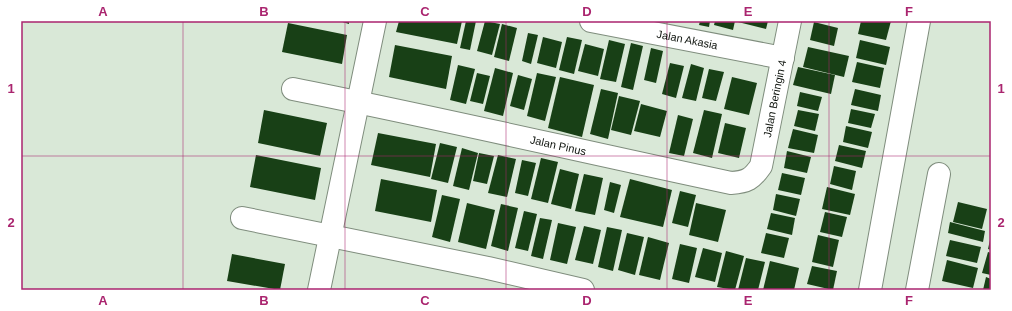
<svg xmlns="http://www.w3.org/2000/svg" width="1012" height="311" viewBox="0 0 1012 311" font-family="Arial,sans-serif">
<rect width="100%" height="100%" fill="#d9e8d7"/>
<!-- building -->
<g fill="#184016">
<path d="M339,21h10v3z"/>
<path d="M399,21h63l-5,23 -61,-12z"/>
<path d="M466,21h10l-6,29 -10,-2z"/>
<path d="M485,21l15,3 -8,31 -15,-4z"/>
<path d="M700,21h10l-1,6 -10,-2z"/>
<path d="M715,21h20l-2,9 -19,-5z"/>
<path d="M739,21h29l-2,8 -28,-7z"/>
<path d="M861,21h30l-5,19 -28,-6z"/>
<path d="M814,22l24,6 -4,18 -24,-6z"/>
<path d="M288,23l59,12 -5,29 -60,-12z"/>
<path d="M502,24l15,4 -8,33 -15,-4z"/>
<path d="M528,33l10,2 -7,29 -9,-3z"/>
<path d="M543,37l19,5 -6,26 -19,-5z"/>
<path d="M567,37l15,3 -8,34 -15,-4z"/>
<path d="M609,40l16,4 -9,38 -16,-3z"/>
<path d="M860,40l30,7 -4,18 -30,-7z"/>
<path d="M631,43l12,3 -10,44 -12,-3z"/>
<path d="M585,44l19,5 -6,27 -20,-5z"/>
<path d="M395,45l57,11 -6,33 -57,-12z"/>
<path d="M808,47l41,9 -5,21 -41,-10z"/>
<path d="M651,48l12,3 -7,32 -12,-3z"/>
<path d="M857,62l27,6 -4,20 -28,-6z"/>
<path d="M670,63l14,3 -8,32 -14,-4z"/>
<path d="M691,64l13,4 -8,33 -14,-3z"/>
<path d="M458,65l17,4 -9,35 -16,-4z"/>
<path d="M798,67l37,8 -4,19 -38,-9z"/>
<path d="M495,68l18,5 -10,43 -19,-5z"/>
<path d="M709,69l15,3 -8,29 -14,-3z"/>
<path d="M477,73l13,3 -7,28 -13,-3z"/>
<path d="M537,73l19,4 -11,44 -18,-5z"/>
<path d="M518,75l14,4 -8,31 -14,-4z"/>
<path d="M560,77l34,8 -12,52 -34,-9z"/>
<path d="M732,77l25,6 -8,32 -25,-6z"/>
<path d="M601,89l17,4 -10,46 -18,-5z"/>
<path d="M855,89l26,6 -3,16 -27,-6z"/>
<path d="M800,92l22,5 -4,14 -21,-5z"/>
<path d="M619,96l21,5 -9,34 -20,-5z"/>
<path d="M641,104l26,7 -7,26 -26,-6z"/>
<path d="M851,109l24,5 -4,14 -23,-5z"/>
<path d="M264,110l63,13 -7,33 -62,-13z"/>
<path d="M704,110l18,4 -10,44 -19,-5z"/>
<path d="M798,110l21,4 -4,17 -21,-5z"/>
<path d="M678,115l15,4 -9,37 -15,-3z"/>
<path d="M725,123l21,5 -7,30 -21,-5z"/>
<path d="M846,126l26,6 -4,16 -25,-6z"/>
<path d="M793,129l25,6 -4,18 -26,-5z"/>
<path d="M378,133l58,11 -6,33 -59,-12z"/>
<path d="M440,143l17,4 -9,36 -17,-4z"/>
<path d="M839,145l27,6 -4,17 -27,-7z"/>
<path d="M462,148l16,5 -9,37 -16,-4z"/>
<path d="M787,151l24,6 -4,16 -23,-5z"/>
<path d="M479,153l15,3 -7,28 -14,-3z"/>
<path d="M256,155l65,13 -6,32 -65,-13z"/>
<path d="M498,155l18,4 -9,38 -19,-4z"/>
<path d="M541,158l17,4 -10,41 -17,-4z"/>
<path d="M522,160l14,3 -8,33 -13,-3z"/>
<path d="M834,166l22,5 -4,19 -22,-6z"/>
<path d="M560,169l19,5 -8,35 -20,-5z"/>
<path d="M782,173l23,5 -4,17 -23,-5z"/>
<path d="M584,174l19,4 -8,37 -20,-4z"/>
<path d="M381,179l56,11 -6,32 -56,-11z"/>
<path d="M630,179l42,11 -9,37 -43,-10z"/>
<path d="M610,182l11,3 -7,28 -10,-3z"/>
<path d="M827,187l28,7 -5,21 -28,-6z"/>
<path d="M680,191l16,4 -8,32 -16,-4z"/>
<path d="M776,194l24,5 -4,17 -23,-6z"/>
<path d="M442,195l18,4 -10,43 -18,-5z"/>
<path d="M958,202l29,7 -5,20 -29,-7z"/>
<path d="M467,203l28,7 -9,39 -28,-7z"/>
<path d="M696,203l30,7 -8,32 -29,-7z"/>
<path d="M501,204l17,4 -10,43 -17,-5z"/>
<path d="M524,211l13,3 -9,37 -13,-3z"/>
<path d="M825,212l22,5 -5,20 -22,-5z"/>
<path d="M771,213l24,5 -3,17 -25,-6z"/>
<path d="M540,218l12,2 -9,39 -12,-3z"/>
<path d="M950,222l35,9 -2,11 -35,-9z"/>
<path d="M558,223l18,4 -9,37 -17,-4z"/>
<path d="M584,226l17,4 -8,34 -18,-4z"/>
<path d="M607,227l15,3 -9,41 -15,-4z"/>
<path d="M627,233l17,4 -9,38 -17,-5z"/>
<path d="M766,233l23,5 -5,20 -23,-5z"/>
<path d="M818,235l21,5 -6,27 -21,-5z"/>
<path d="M648,237l21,6 -9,37 -21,-5z"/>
<path d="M950,240l31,7 -4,16 -31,-7z"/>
<path d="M990,240h1v10l-3,-1z"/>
<path d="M680,244l17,4 -8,35 -17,-4z"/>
<path d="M703,248l19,5 -7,29 -20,-5z"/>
<path d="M726,251l18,5 -9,34 -18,-3z"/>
<path d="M988,252l3,1v22l-9,-2z"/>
<path d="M232,254l53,10 -5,26 -53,-9z"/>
<path d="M746,258l19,4 -7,28h-20z"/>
<path d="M947,260l31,8 -5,20 -31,-7z"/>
<path d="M770,261l29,7 -5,22h-31z"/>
<path d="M812,266l25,5 -4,19 -26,-6z"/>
<path d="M986,277l5,2v11h-8z"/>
</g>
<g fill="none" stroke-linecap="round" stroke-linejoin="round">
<defs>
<g id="minor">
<path id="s1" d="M591,21l192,37"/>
<path id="s2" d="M293,89c146,29 292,63 438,94 16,-1 21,-4 30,-17l29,-145"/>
<path d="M242,218l246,50 95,22"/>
<path d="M319,290l56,-269"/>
<path d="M870,290l49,-269"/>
<path d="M917,290l22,-116"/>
</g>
</defs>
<!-- minor casing -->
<use href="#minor" stroke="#7f8d7d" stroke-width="24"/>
<!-- minor -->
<use href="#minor" stroke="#fff" stroke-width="22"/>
</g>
<!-- grid -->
<path fill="none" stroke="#aa256f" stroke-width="1" stroke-opacity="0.55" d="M183,21v269M345,21v269M506,21v269M667,21v269M829,21v269M21,156h970"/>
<g text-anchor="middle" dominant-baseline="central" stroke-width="4" stroke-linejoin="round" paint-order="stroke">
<!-- street labels -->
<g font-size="11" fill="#0d120c" stroke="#fff">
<text stroke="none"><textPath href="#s1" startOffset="98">Jalan Akasia</textPath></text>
<text stroke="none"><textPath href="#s2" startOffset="553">Jalan Beringin 4</textPath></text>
<text stroke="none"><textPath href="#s2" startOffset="271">Jalan Pinus</textPath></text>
</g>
</g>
<!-- border -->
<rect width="1012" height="311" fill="none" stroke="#ffffff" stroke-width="44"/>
<rect x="22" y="22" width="968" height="267" fill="none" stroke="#aa256f" stroke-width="1.5"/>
<g font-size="13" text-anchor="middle" font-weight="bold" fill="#aa256f">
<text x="103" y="16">A</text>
<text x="264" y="16">B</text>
<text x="425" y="16">C</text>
<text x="587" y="16">D</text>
<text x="748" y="16">E</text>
<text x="909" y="16">F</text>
<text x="11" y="93">1</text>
<text x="1001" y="93">1</text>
<text x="11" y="227">2</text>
<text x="1001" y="227">2</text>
<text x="103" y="305">A</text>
<text x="264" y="305">B</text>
<text x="425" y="305">C</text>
<text x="587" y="305">D</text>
<text x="748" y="305">E</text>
<text x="909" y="305">F</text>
</g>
</svg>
